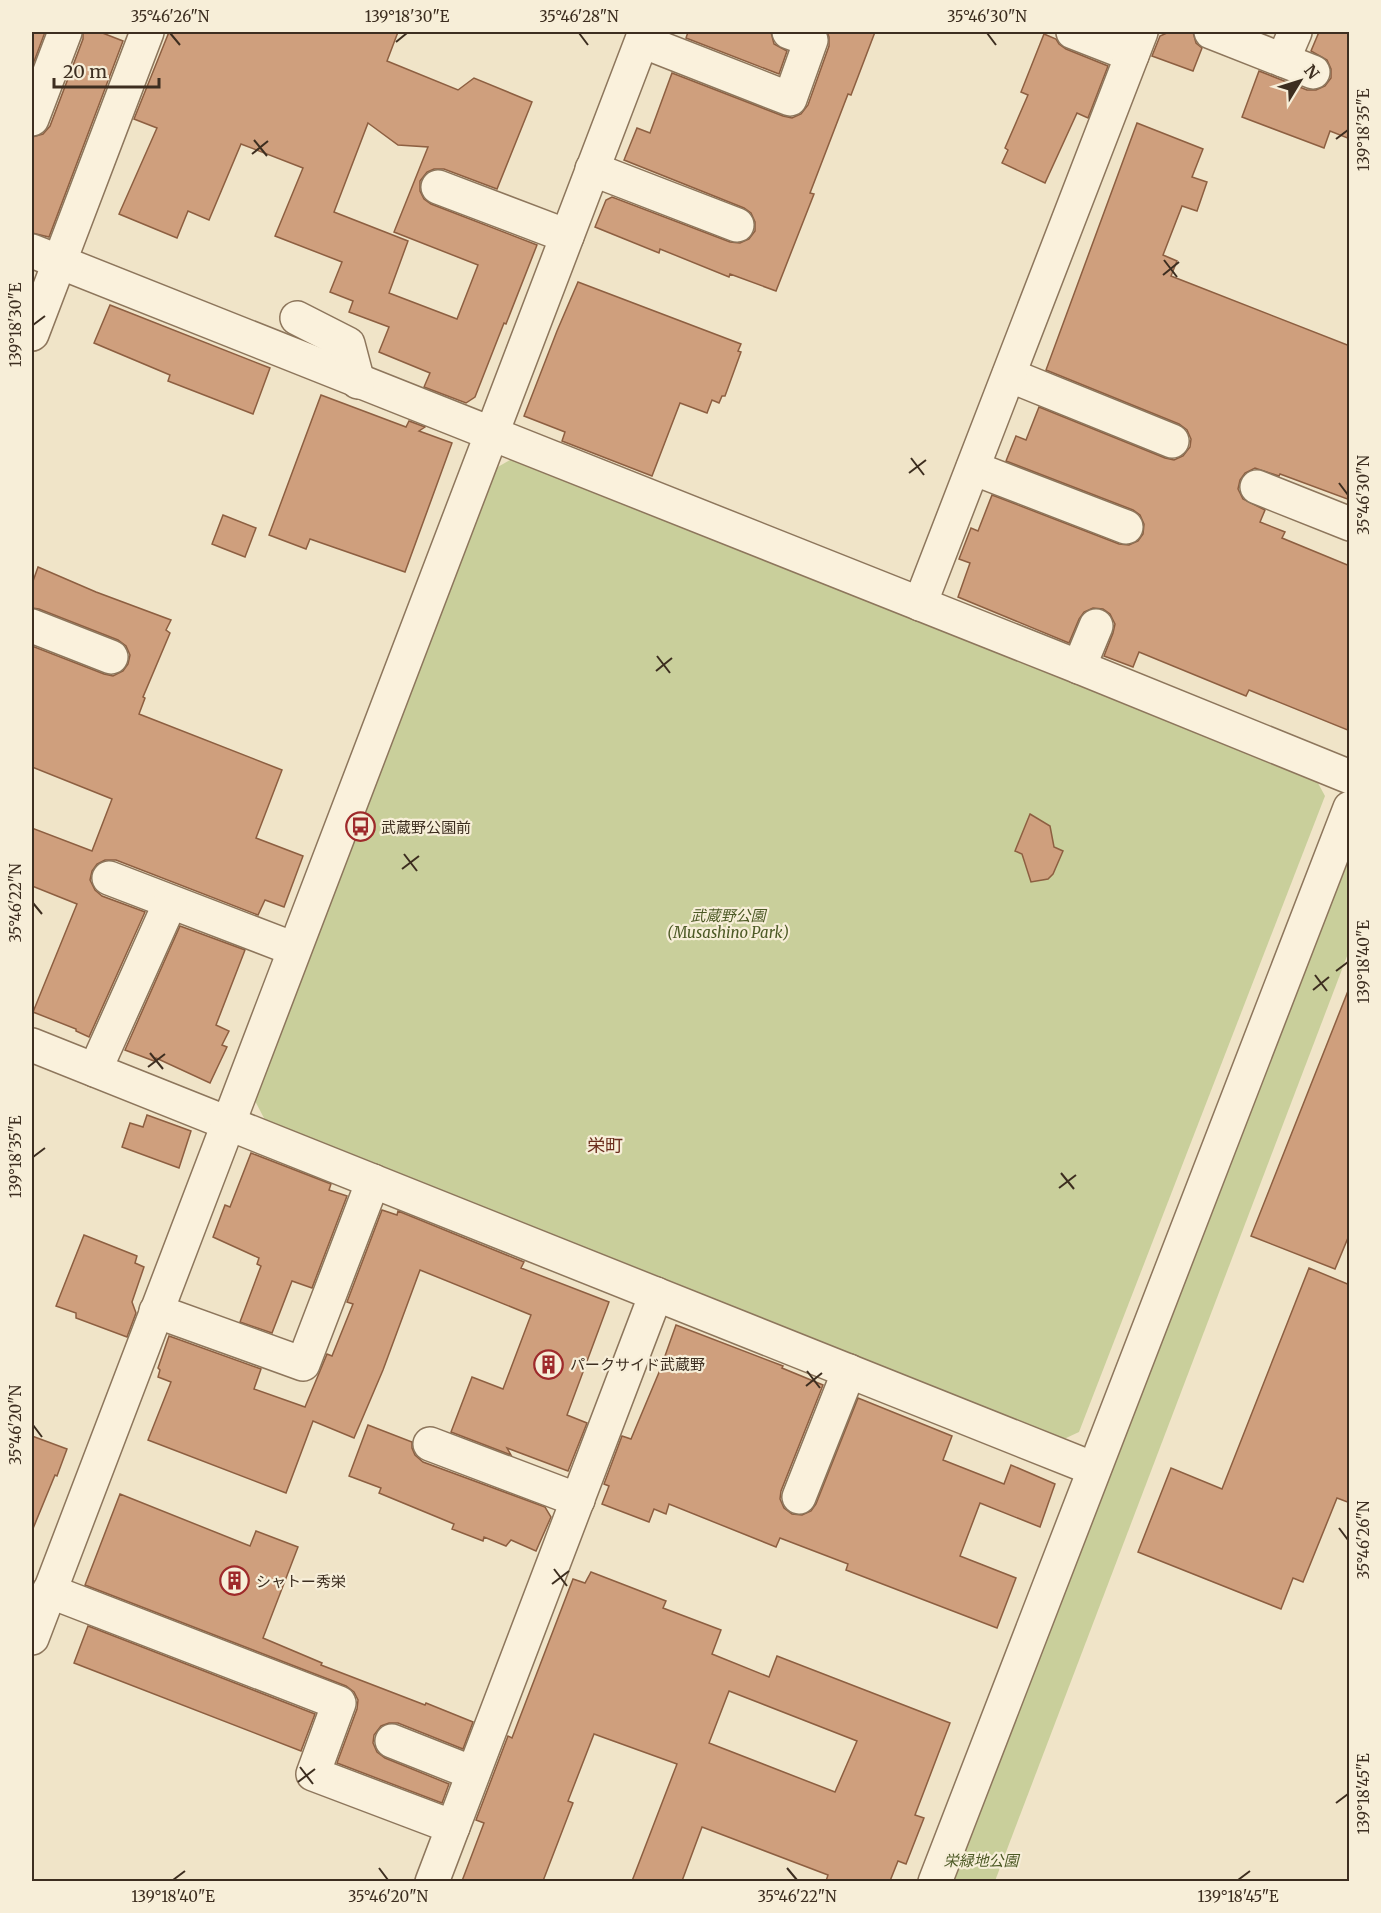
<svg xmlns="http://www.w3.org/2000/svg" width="1381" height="1913" viewBox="0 0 1381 1913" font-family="Merriweather,'Noto Sans JP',serif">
<rect width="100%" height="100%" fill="#f0e4c8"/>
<!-- green -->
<g fill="#c9cf9b">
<path d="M517,456l796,318 12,22 -246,636 -15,7 -799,-319 -11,-21 235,-627z"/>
<path d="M1349,844v107l-354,930 -44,1z"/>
</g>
<!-- building -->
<g fill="#cf9f7d" stroke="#8d5f41" stroke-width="1.5" fill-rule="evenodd">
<path d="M32,32h13l-13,35z"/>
<path d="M83,32h17l23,9 -74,196 -17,-4v-96l11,-3 7,-8 33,-87z"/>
<path d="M169,32h229l-11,29 71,29 16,-12 58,24 -35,87 -53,-20h-10l-7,3 -7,9v10l4,8 7,5 106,41 -31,79 -2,-1 -29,74 -9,6 -42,-16 6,-14 -51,-21 10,-25 -40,-15 4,-11 -23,-9 12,-30 -67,-26 28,-68 -62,-24 -32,76 -21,-9 -11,27 -58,-24 38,-86 -23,-9zM368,123l30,22 30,2 -34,85 84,33 -21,54 -68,-26 19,-52 -74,-29z"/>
<path d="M688,32h83l3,12 13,7 -8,23 -93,-36z"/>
<path d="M827,32h48l-24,63 -3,-1 -38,99 4,1 -38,97 -46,-17 -1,3 -69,-28 -1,4 -64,-26 11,-27 6,-3 118,45 10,1 9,-4 6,-8v-9l-4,-9 -7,-5 -120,-48 13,-32 13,5 22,-60 111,43 9,2 9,-4 7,-9 21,-59v-9z"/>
<path d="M1169,32h24l3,11 6,5 -9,23 -41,-15 8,-20z"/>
<path d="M1319,32h31v107l-20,-8 -6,17 -82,-31 17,-46 48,19h9l9,-4 6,-8v-9l-4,-9 -16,-9z"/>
<path d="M1044,34l12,5 3,5 7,5 42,17 -20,52 -11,-5 -32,70 -43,-20 6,-13 -3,-2 23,-53 -7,-3z"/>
<path d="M1137,123l66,26 -11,28 15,5 -10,29 -15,-5 -19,49 14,6 -6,15 179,70v154l-70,-26 -1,2 -24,-8 -10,5 -5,7 -2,9 5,10 22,11 -5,12 25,10 -3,6 68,28v165l-101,-41 -3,6 -107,-44 -6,15 -29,-11 9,-23 2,-9 -5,-10 -7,-5 -10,-1 -9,4 -5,7 -10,24 -111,-46 12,-34 -11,-4 12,-31 7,3 14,-36 127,49 10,1 9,-4 5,-7 1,-10 -4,-9 -7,-5 -127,-49 10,-25 10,4 13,-33 126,51 9,2 9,-4 7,-9 1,-8 -4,-9 -8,-6 -133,-54z"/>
<path d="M578,282l163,62 -3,7 3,1 -16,44h-3l-3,7 -7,-3 -5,13 -27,-10 -28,73 -90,-35 3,-9 -41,-16 33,-85z"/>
<path d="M110,305l160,63 -17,46 -85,-33 2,-6 -76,-32z"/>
<path d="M321,395l85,32 3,-6 16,6 -6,4 33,12 -47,129 -95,-33 -4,10 -37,-14z"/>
<path d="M223,515l33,13 -11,29 -33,-13z"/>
<path d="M38,567l58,25 75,28 -5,10 4,3 -27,64 2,1 -6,16 143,56 -26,68 47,18 -19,51 -19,-7 -7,15 -142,-55h-11l-8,4 -5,7 -2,9 5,10 7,6 43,16 -56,125 -13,-6v-2l-43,-17 44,-108 -45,-18v-58l60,23 20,-52 -80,-32v-121l72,28 9,2 10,-5 5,-7 2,-9 -4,-9 -8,-6 -79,-31 -7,-1v-24z"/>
<path d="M1030,814l20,12 4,21 9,4 -10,23 -5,5 -17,3 -9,-28 -7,-3z"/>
<path d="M180,926l65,24 -29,75 13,6 -7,14 5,2 -17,36 -54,-25 -2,3 -29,-11z"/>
<path d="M1348,991h2v242l-15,36 -84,-33z"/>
<path d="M147,1115l44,16 -12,37 -57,-21 8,-24 13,4z"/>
<path d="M251,1153l80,31 -2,6 18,6 -35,92 -20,-7 -20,52 -32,-11 21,-56 -4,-2 2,-6 -46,-21 12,-32 5,2z"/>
<path d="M382,1210l15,5 1,-4 54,22 72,29 -3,6 88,34 -42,113 20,8 -19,48 -61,-23 4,7 -60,-23 21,-55 31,12 28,-74 -111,-45 -37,100 -29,68 -41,-17 -27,72 -138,-53 23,-58 -13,-5 2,-7 -2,-2 11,-32 92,33 -7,20 51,18 22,-53 5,2 21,-52 -6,-2z"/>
<path d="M84,1235l53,21 -2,7 9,4 -12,35 4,11 -9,24 -51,-19v-5l-20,-7z"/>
<path d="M1309,1268l41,17v218l-13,-5 -34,84 -10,-4 -12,31 -143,-57 33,-84 51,21z"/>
<path d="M676,1325l107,41 -1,2 41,17 -42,106 -1,8 4,9 8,6 10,1 9,-4 5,-7 42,-106 94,38 -9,24 61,24 7,-19 44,19 -15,43 -60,-24 -20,53 56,22 -19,50 -151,-58 2,-6 -68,-26 -4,9 -107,-43 -3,10 -12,-5 -5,13 -47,-18 7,-18 -5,-2 18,-48 9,3 29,-69z"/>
<path d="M368,1425l44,17v6l3,7 8,7 122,45 6,10 -15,34 -25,-11 -5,6 -22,-9 -1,4 -31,-12 2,-5 -75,-31 2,-5 -32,-12z"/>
<path d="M32,1436l35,13 -10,27 -2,-1 -23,56z"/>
<path d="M120,1494l130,52 6,-15 42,16 -35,91 59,25 -1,2 104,40 1,-2 47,19 -10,27 -65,-26h-9l-8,3 -7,9 -1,8 4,9 8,6 64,26 -7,19 -105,-40 20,-54 1,-9 -4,-8 -8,-6 -261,-101z"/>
<path d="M591,1572l75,29 -3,7 58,22 -9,24 57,23 8,-21 173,67 -35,92 9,3 -18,46 -8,-3 -8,20h-64l2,-6 -126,-48 -20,54h-50l45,-117 -83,-30 -26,67 5,2 -30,78h-81l22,-58 -8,-3 32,-84 4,2 61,-159 12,4zM729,1691l128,50 -22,51 -126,-49z"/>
<path d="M88,1626l227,88 -14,37 -227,-88z"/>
</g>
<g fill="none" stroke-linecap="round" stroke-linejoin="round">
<defs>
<g id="minor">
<path d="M1073,32l59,23"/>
<path d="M1211,32l102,40"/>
<path d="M642,41l148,58 21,-59 -22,-8"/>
<path d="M1283,60l12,-28"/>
<path d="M32,119l33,-87"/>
<path d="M592,169l145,56"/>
<path d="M438,187l129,49"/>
<path d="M32,251l1047,416 271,110"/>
<path d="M297,318l51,26 10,38"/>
<path d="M32,334l115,-302"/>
<path d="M1009,375l163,66"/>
<path d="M973,468l153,59"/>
<path d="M1257,487l93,37"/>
<path d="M920,604l221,-572"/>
<path d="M32,626l79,31"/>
<path d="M1079,667l17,-41"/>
<path d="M109,878l185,71"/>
<path d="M32,1045l1062,424"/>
<path d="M95,1070l75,-167"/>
<path d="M156,1311l147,53 70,-183"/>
<path d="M430,1444l148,56"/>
<path d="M799,1497l50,-126"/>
<path d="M49,1591l290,112 -26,71 140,53"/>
<path d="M32,1638l613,-1606"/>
<path d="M392,1741l81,32"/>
<path d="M432,1882l224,-588"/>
<path d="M935,1882l415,-1074"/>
</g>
</defs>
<!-- minor casing -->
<use href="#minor" stroke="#8d765c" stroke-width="36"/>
<!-- minor -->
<use href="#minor" stroke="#faf1dc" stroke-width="33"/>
</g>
<!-- ticks -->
<path fill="none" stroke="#3d2e20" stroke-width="2" d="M170,33l10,12M579,33l9,12M987,33l9,12M396,42l11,-9M1336,139l12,-9M254,140l13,16M252,154l16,-13M1164,260l13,17M1163,275l16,-13M33,325l12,-9M911,458l13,17M909,473l17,-13M1339,483l9,12M657,656l13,17M656,671l16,-13M404,854l13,17M402,869l17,-13M33,903l9,11M1336,971l12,-9M1315,975l12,16M1313,990l16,-13M150,1053l13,16M148,1067l17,-13M33,1157l12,-9M1061,1173l13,16M1059,1188l17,-13M807,1371l13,17M806,1386l16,-13M33,1425l9,12M1339,1528l9,12M554,1569l13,17M552,1584l17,-13M300,1767l13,17M298,1782l17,-13M1336,1803l12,-9M379,1868l9,12M787,1868l10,12M173,1880l12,-9M1238,1880l12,-9"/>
<!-- icons -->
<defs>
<symbol id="bus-ring" viewBox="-11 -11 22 22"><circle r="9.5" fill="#f7eed8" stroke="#9e2a2b" stroke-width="1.5"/><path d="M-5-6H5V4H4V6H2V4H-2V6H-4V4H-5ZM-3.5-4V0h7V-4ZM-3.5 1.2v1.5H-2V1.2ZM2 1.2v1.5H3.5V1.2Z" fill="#9e2a2b"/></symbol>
<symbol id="building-ring" viewBox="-11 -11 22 22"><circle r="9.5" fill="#f7eed8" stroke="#9e2a2b" stroke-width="1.5"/><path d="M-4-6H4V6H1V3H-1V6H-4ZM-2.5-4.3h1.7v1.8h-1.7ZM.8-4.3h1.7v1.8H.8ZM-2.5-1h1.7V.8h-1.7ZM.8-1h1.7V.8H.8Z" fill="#9e2a2b"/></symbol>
</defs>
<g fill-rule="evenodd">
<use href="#bus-ring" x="344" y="810" width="33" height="33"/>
<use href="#building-ring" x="532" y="1348" width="33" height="33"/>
<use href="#building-ring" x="218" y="1564" width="33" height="33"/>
</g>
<g text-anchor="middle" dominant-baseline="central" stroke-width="4.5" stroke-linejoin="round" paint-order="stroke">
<!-- poi labels -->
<g font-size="15" fill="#3d2e20" stroke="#f7eed8" text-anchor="start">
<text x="381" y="827">武蔵野公園前</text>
<text x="570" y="1364">パークサイド武蔵野</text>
<text x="256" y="1581">シャトー秀栄</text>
</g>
<!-- park labels -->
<g font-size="15" font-style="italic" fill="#4d5a26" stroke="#f7eed8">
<text x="728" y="915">武蔵野公園<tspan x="728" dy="17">(Musashino Park)</tspan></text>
<text x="981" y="1860">栄緑地公園</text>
</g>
<!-- quarter labels -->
<g font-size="18" fill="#6b2e1e" stroke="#f7eed8">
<text x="605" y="1145">栄町</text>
</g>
</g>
<!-- border -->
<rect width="1381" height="1913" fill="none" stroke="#f7eed8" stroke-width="66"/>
<!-- north arrow -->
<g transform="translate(1300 81) rotate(52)" stroke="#f7eed8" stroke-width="4.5" paint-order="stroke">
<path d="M0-4.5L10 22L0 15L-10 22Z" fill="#3d2e20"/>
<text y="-9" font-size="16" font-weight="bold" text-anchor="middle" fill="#3d2e20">N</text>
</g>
<!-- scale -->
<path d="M54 78v9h105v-9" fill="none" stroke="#3d2e20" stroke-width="3"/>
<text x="63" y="78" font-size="18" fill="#3d2e20" stroke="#f7eed8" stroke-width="4.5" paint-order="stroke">20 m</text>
<rect x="33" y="33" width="1315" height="1847" fill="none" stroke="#3d2e20" stroke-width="2"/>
<g font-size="15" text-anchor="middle" fill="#3d2e20">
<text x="170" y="22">35°46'26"N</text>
<text x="407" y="22">139°18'30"E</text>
<text x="579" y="22">35°46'28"N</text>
<text x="987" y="22">35°46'30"N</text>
<text transform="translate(1364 130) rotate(-90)" y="5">139°18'35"E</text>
<text transform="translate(16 325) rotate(-90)" y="5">139°18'30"E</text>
<text transform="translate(1364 495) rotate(-90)" y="5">35°46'30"N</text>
<text transform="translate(16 903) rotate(-90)" y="5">35°46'22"N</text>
<text transform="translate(1364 962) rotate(-90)" y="5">139°18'40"E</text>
<text transform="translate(16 1157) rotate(-90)" y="5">139°18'35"E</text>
<text transform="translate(16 1425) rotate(-90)" y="5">35°46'20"N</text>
<text transform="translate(1364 1540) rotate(-90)" y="5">35°46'26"N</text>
<text transform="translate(1364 1794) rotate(-90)" y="5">139°18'45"E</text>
<text x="173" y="1902">139°18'40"E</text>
<text x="388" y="1902">35°46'20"N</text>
<text x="797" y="1902">35°46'22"N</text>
<text x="1238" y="1902">139°18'45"E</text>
</g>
</svg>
